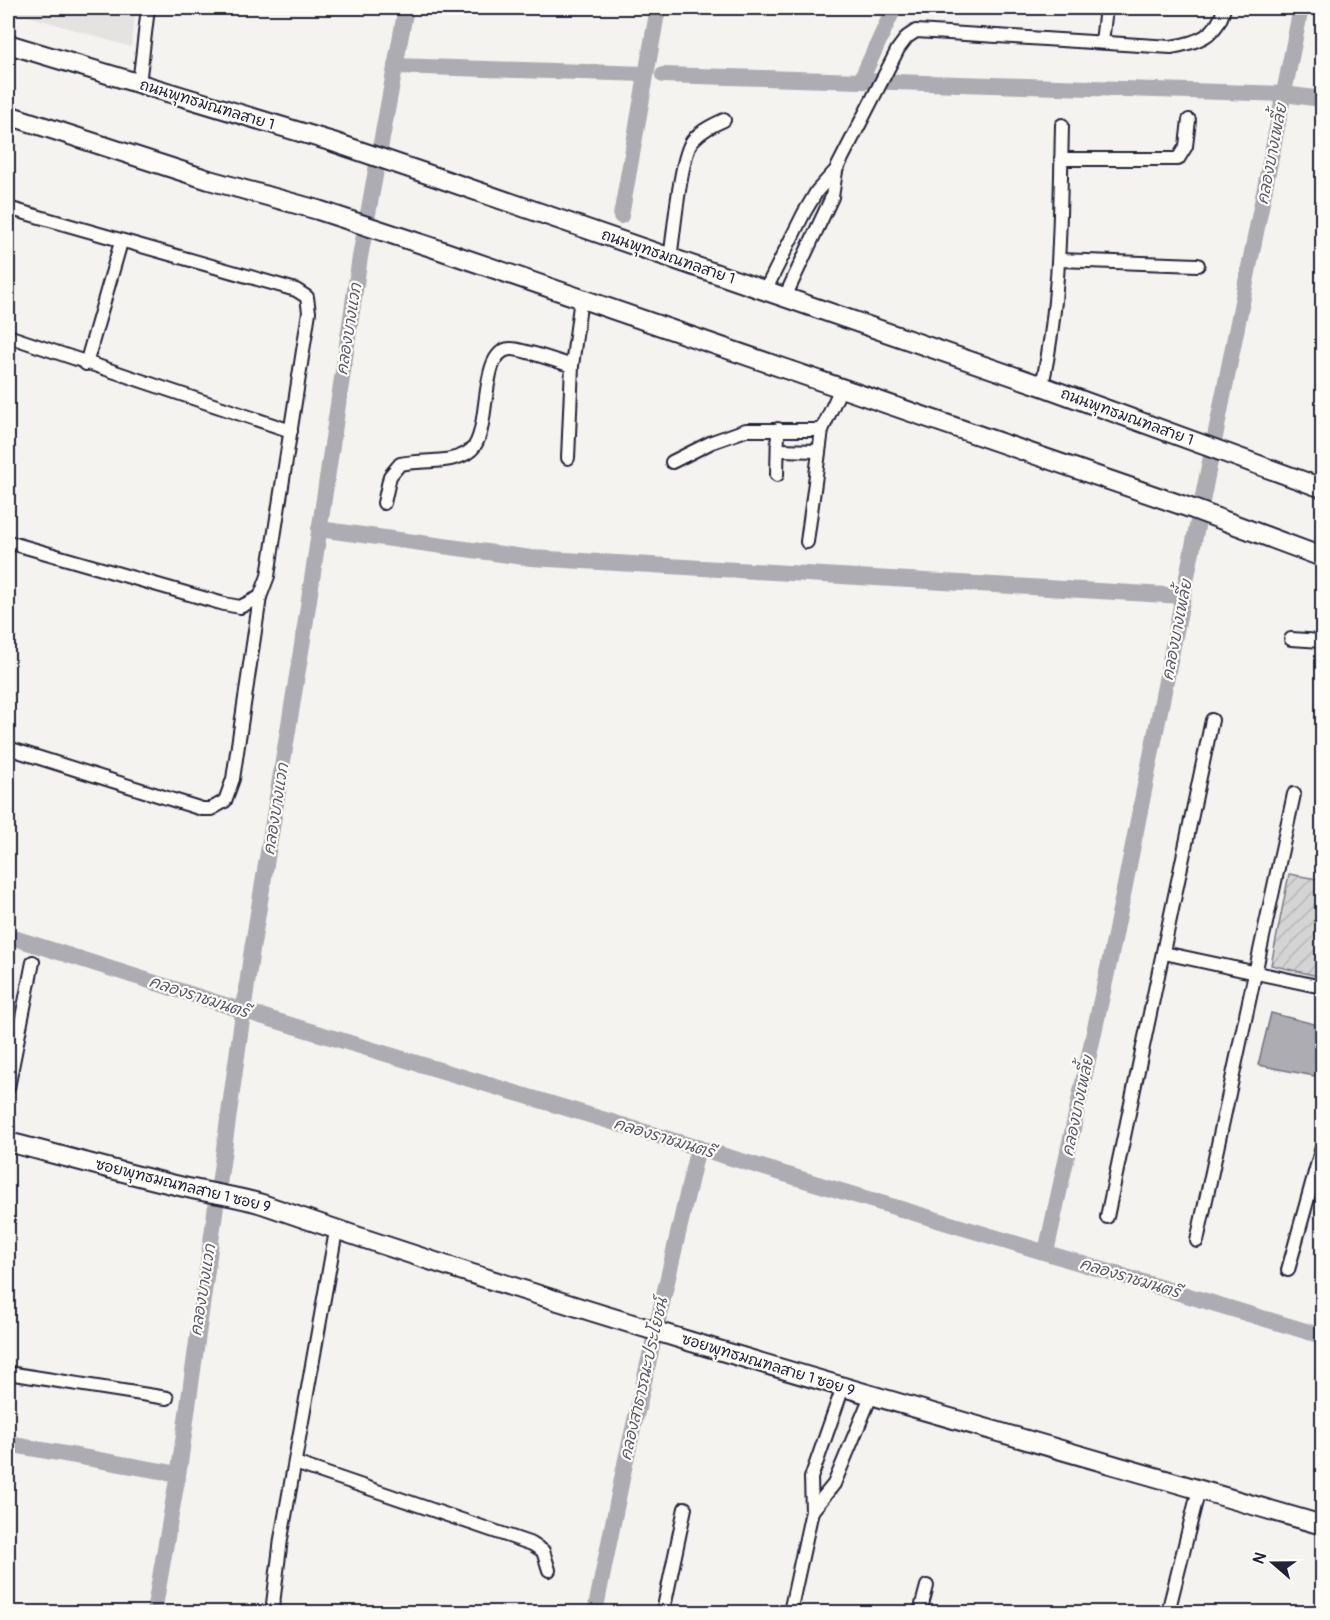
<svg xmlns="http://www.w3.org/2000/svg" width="1330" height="1620" viewBox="0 0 1330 1620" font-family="Pangolin,'Playpen Sans Thai',sans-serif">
<defs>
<pattern id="garden-furrows" width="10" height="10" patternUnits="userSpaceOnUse" patternTransform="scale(1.5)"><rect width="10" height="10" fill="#d5d4d5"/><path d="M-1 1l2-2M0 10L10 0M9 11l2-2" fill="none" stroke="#b7b6b8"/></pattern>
</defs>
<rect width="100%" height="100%" fill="#f4f3ef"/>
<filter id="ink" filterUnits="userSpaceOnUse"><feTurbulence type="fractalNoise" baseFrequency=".0167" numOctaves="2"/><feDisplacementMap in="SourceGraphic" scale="12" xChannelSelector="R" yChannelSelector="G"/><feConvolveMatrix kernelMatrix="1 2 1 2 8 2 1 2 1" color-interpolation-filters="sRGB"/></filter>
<g filter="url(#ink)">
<!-- built -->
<path fill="#e4e3e2" d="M8,8h128l-5,39 -123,-37z"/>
<!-- garden -->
<path fill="url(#garden-furrows)" stroke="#7c7b88" stroke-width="1.5" d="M1289,874l33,6v97l-51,-12z"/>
<!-- water -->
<path fill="#acacb2" stroke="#757582" stroke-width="1.5" d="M1271,1013l51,13 -2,51 -62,-12z"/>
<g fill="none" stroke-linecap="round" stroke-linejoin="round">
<!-- canal -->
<g stroke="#acacb2" stroke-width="16">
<path d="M395,66l251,8"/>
<path d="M663,75l621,19 38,5"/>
<path d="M861,80l33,-72"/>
<path d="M621,216l37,-208"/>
<path d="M319,529l212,29 652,38"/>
<path d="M8,936l236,75 1078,325"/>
<path d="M1046,1252l66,-302 189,-942"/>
<path d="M8,1444l170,30"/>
<path d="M154,1612l26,-149 71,-507 53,-323 56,-376 46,-249"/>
<path d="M595,1612l30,-148 73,-317"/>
</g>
<defs>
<g id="street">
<path d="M1102,42l4,-34"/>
<path d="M139,84l9,-76"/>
<path d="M1061,159h117l8,-13 3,-26"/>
<path d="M8,208l288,82 11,7 2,15 -41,264 -8,21 -27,182 -8,22 -14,8h-9l-194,-61"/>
<path d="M670,258c4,-24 10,-102 23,-118 9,-10 20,-15 31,-20"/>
<path d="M1059,260l139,5"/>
<path d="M765,291l39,-78 13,-22 19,-21 62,-121 9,-12 9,-6 255,16c25,-4 47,-11 53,-39"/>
<path d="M785,297l47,-100 4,-26"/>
<path d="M8,336l283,95"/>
<path d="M86,364l35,-122"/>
<path d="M1042,386c19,-87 18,-172 20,-261"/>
<path d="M778,450l41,1"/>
<path d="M568,458l4,-92 9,-68"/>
<path d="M672,462l40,-20 34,-12h76l19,-42"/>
<path d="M777,475l1,-46"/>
<path d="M384,503l6,-27 10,-12c21,-5 54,1 71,-14 21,-17 7,-99 39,-101 11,-1 49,13 62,17"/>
<path d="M8,542l216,62 16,3 20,-10"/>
<path d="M807,542l15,-112"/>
<path d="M1291,639l31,2"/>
<path d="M1164,953l158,34"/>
<path d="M8,1088l25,-126"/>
<path d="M1107,1217l105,-497"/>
<path d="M1197,1241l97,-447"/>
<path d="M1288,1270l34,-123"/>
<path d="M8,1373l159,25"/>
<path d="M295,1463l237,81 11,7 6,19"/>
<path d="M812,1511l22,-27 37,-88"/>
<path d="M272,1612l9,-73 55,-308"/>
<path d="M663,1612l22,-104"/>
<path d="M790,1612l22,-101 -1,-33 32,-91"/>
<path d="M920,1612l7,-26"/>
<path d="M1168,1612l31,-123"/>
</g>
<g id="secondary">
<path d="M8,44l325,98 106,36 603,208 280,102"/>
<path d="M8,115l201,65 109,30 113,37 762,262 129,48"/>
<path d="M8,1142c59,15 119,32 180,46 26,6 55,9 80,18 347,120 702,217 1054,319"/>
</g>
</defs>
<!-- street casing -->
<use href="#street" stroke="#22223b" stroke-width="16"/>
<!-- secondary casing -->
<use href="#secondary" stroke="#22223b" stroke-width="22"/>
<!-- street -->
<use href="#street" stroke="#fdfcf7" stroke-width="12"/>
<!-- secondary -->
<use href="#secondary" stroke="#fdfcf7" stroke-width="18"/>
</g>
</g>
<g text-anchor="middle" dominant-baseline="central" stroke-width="4.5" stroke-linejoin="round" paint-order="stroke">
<!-- street labels -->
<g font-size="15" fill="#22223b" stroke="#fdfcf7">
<text transform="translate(207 105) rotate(17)">ถนนพุทธมณฑลสาย 1</text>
<text transform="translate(668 257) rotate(19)">ถนนพุทธมณฑลสาย 1</text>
<text transform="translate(1127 417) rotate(20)">ถนนพุทธมณฑลสาย 1</text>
<text transform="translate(183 1186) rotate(14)">ซอยพุทธมณฑลสาย 1 ซอย 9</text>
<text transform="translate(768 1365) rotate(17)">ซอยพุทธมณฑลสาย 1 ซอย 9</text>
</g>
<!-- water labels -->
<g font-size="16" font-style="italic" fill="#59596b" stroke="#fdfcf7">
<text transform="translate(1272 154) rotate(-79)">คลองบางเพลี้ย</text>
<text transform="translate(349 329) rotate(-81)">คลองบางแวก</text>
<text transform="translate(1177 630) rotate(-79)">คลองบางเพลี้ย</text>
<text transform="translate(276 809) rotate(-81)">คลองบางแวก</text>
<text transform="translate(199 997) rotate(18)">คลองราชมนตรี</text>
<text transform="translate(1078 1106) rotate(-78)">คลองบางเพลี้ย</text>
<text transform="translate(664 1138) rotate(17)">คลองราชมนตรี</text>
<text transform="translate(1130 1278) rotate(17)">คลองราชมนตรี</text>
<text transform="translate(203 1290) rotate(-81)">คลองบางแวก</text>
<text transform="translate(644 1379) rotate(-77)">คลองสาธารณะประโยชน์</text>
</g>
</g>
<!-- margin -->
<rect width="1330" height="1620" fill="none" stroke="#fdfcf7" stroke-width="30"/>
<rect x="15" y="15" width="1300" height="1590" fill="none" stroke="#22223b" stroke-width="2" filter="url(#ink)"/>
<!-- north arrow -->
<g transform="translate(1273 1563) rotate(290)" stroke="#fdfcf7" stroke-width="4.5" paint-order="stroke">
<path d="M0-4.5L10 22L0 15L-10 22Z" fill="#22223b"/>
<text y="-9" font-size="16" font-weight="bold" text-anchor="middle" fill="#22223b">N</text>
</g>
</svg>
